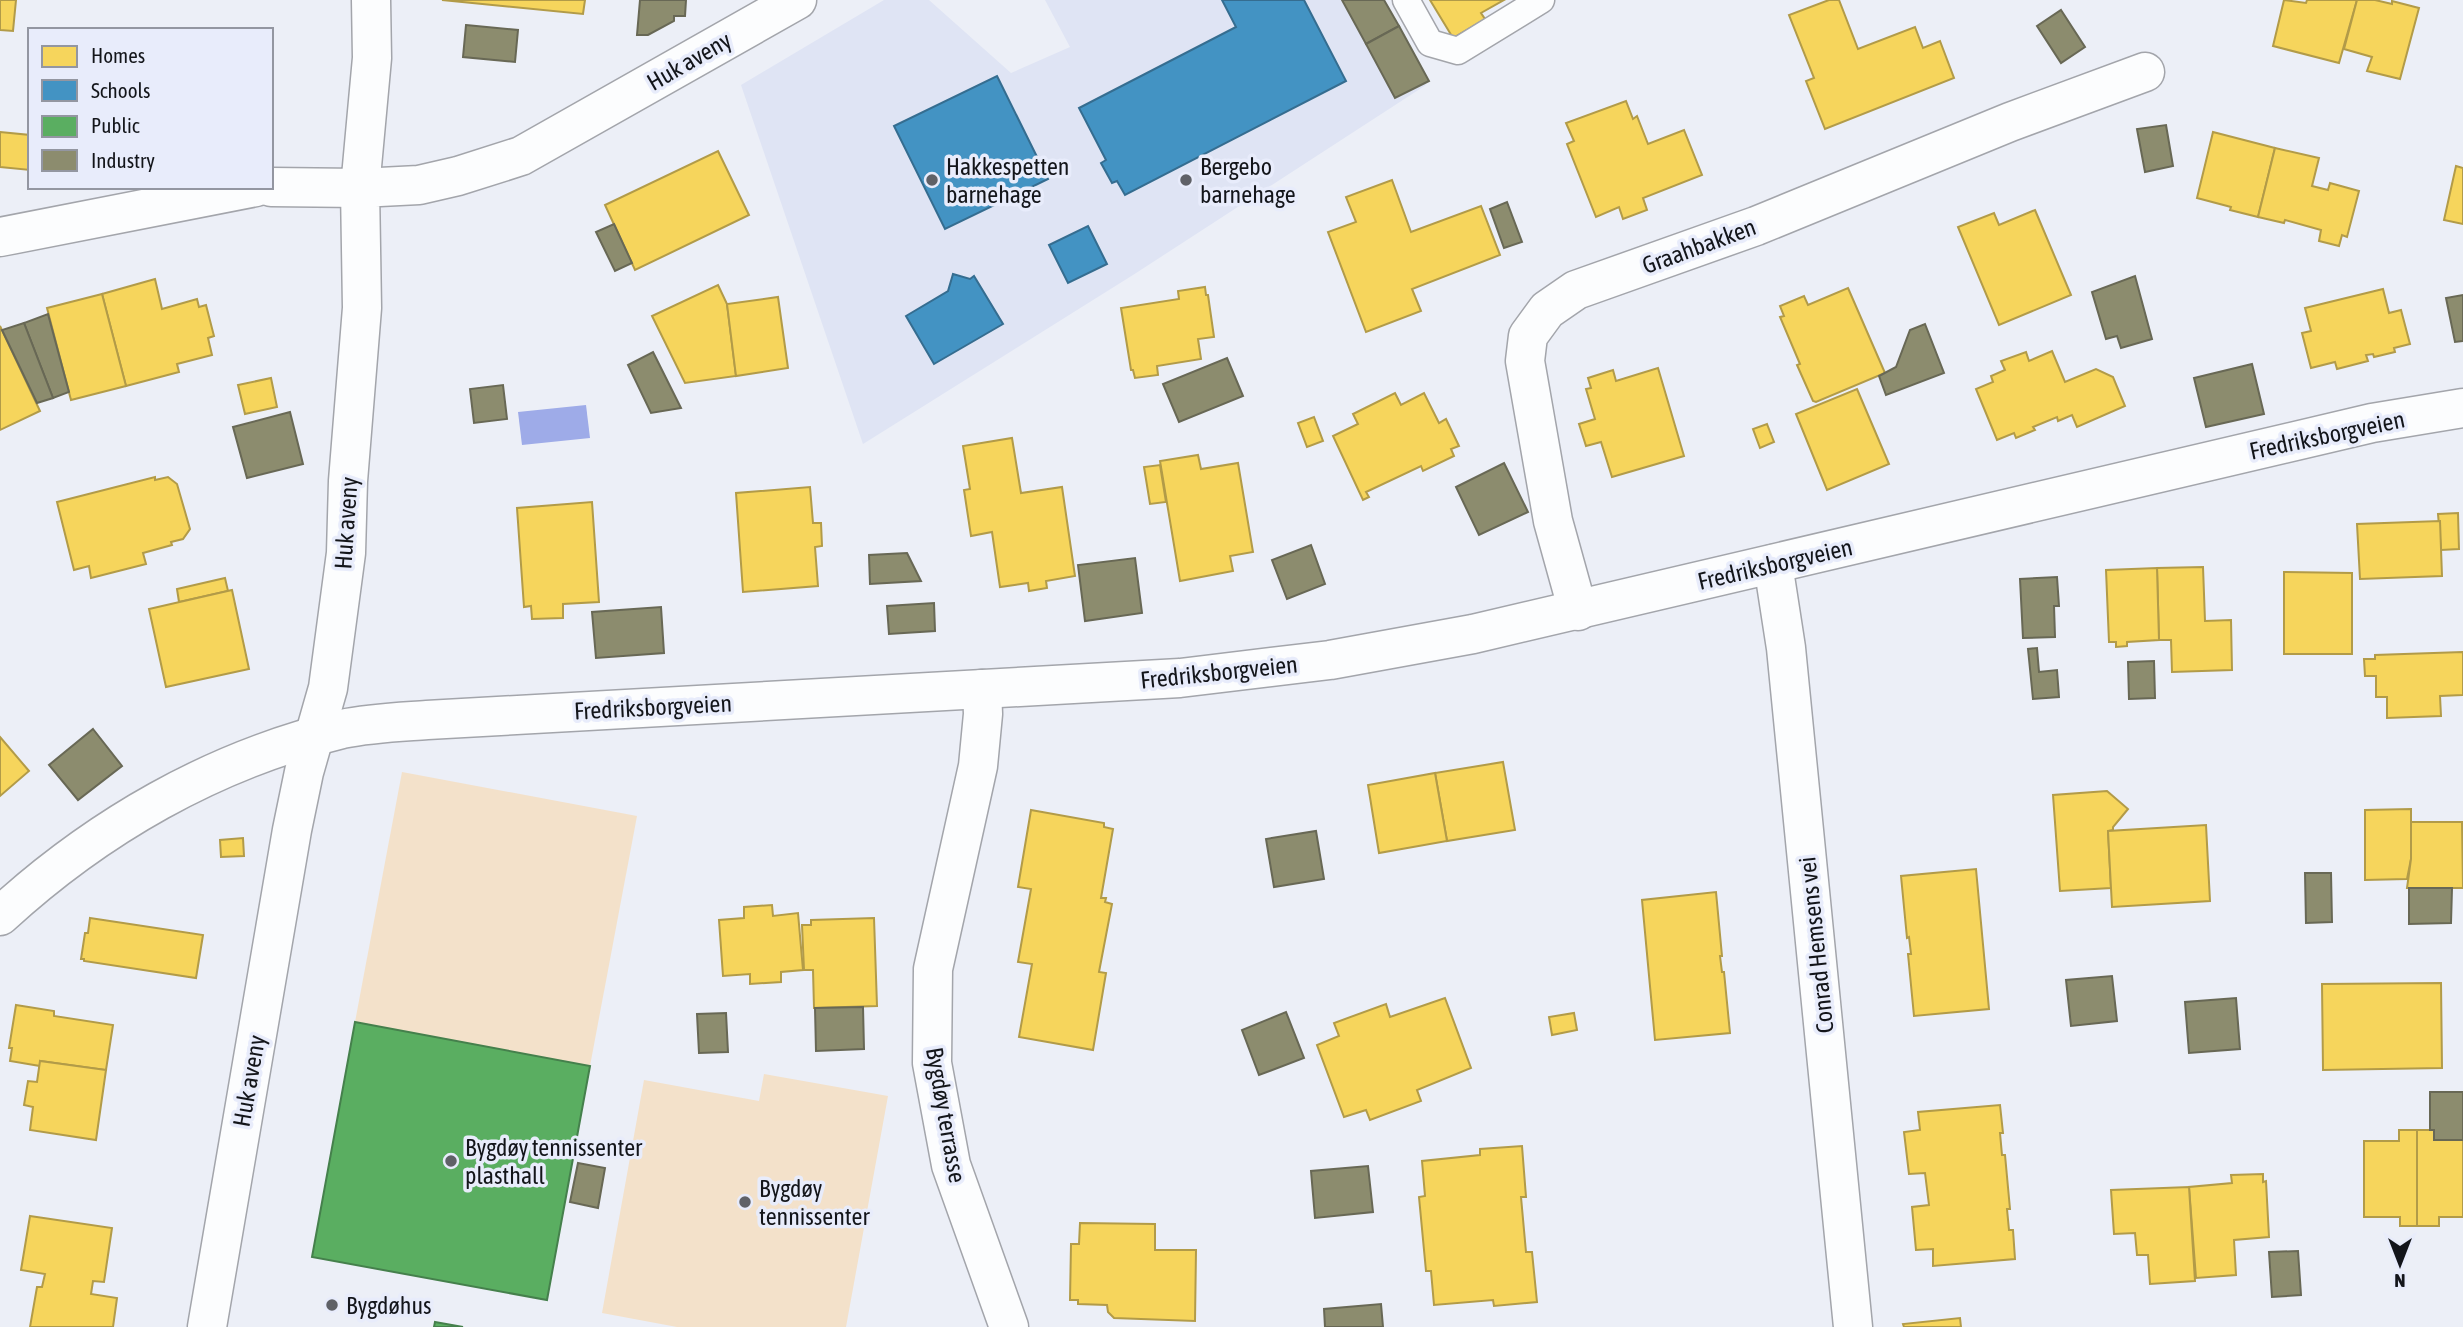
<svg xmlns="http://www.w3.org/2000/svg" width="2463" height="1327" viewBox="0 0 2463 1327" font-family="'Asap Condensed',sans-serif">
<rect width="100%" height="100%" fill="#eceff7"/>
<!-- built -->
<path fill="#dfe4f4" d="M884,0h45l82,73 59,-26 -25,-47h334l47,85 -293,190 -270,169 -122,-359z"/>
<!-- green -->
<g fill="#f3e1ca">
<path d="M402,772l235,44 -47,250 -235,-44z"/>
<path d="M764,1074l124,22 -42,231h-169l-75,-14 42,-233 115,21z"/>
</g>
<!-- water -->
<path fill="#9eabe8" d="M586,405l4,33 -68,7 -4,-33z"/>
<!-- homes -->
<g fill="#f6d55c" stroke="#b29b48" stroke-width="2">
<path d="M0,0h16l-3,31 -13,-1z"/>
<path d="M442,0h143l-2,14z"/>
<path d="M1430,0h74l-23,13 4,6 -32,19z"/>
<path d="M1829,0h10l19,49 57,-22 8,21 17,-7 14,37 -129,51 -19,-48 8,-3 -25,-63z"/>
<path d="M2284,0l22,3 1,-3h50l-18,63 -66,-17z"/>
<path d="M2357,0h18l17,4v-3l27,7 -19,71 -33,-8 5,-14 -28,-8z"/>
<path d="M1626,101l7,18 4,-3 11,28 36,-14 18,45 -59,23 4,12 -24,9 -4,-12 -23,10 -29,-73 7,-3 -8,-18z"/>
<path d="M0,132l30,3v35l-30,-3z"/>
<path d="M2213,132l62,16 -17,69 -28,-7 1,-3 -34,-9z"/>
<path d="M2275,148l44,10 -7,28 16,4 2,-7 29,8 -12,46 -5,-2 -3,11 -20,-5 2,-11 -36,-10 -1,3 -26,-6z"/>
<path d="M718,151l31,64 -114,55 -30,-65z"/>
<path d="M2456,166l7,2v56l-19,-4z"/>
<path d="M1392,180l19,52 70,-26 19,49 -88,34 9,22 -55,21 -38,-100 28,-10 -10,-25z"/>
<path d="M2035,210l36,85 -72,30 -41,-98 36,-14 5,12z"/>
<path d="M155,279l7,30 35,-10 2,8 7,-2 8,31 -6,2 4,17 -35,9 2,8 -53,14 -24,-92z"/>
<path d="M718,285l9,19 9,72 -51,7 -33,-67z"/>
<path d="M1205,287l1,8h2l6,42 -16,2 3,20 -44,7 1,9 -23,3 -2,-8h-2l-10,-62 58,-9 -1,-8z"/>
<path d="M1848,288l37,85 -69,29 -3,-1 -16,-36 3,-1 -20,-47 4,-1 -4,-10 24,-10 4,9z"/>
<path d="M2383,289l6,24 12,-3 9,34 -16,4 1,4 -21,5 -1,-3 -7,1 2,6 -31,8 -2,-7 -24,6 -9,-35 9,-2 -6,-23z"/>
<path d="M102,294l24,92 -55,14 -24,-92z"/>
<path d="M778,297l10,71 -52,8 -9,-72z"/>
<path d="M0,326l40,85 -40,19z"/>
<path d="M2052,351l13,31 31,-13 17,8 12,29 -48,21 -5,-12 -14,6 -1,-4 -24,10 2,3 -19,8 -2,-5 -17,7 -21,-51 17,-7 -2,-6 14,-6 -4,-9 25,-9 3,9z"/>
<path d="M1658,368l26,88 -72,21 -11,-35 -15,4 -7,-22 16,-5 -9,-30 5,-1 -3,-10 25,-8 3,11z"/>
<path d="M271,378l6,29 -32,7 -7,-29z"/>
<path d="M1857,389l32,75 -62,26 -31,-76z"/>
<path d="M1395,393l6,12 23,-12 15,30 7,-4 13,27 -8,3 3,7 -31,15 -2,-5 -55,26 3,5 -6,3 -30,-64 25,-12 -5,-10z"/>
<path d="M1314,417l9,24 -16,6 -9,-24z"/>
<path d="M1767,424l7,18 -14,6 -7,-19z"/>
<path d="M1012,438l9,55 41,-6 13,89 -29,5 1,7 -18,3 -1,-8 -28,4 -8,-55 -21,4 -7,-46 6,-1 -7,-43z"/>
<path d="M1198,455l3,14 37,-6 15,89 -23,4 3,15 -53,10 -20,-120z"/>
<path d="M1160,465l6,37 -16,2 -6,-37z"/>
<path d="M155,477v3l13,-3 9,7 13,45 -7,10 -12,3 1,3 -29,8 3,11 -55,14 -2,-12 -15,4 -17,-68z"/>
<path d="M810,487l3,36h8l1,23 -7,1 3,39 -75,6 -7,-99z"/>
<path d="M592,502l7,100 -36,2v14l-31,1 -1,-13 -7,1 -7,-99z"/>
<path d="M2458,513l1,36 -18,1 -3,-36z"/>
<path d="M2440,521l2,55 -82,3 -3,-55z"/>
<path d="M2203,567l2,54 26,-1 1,50 -60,2 -1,-32h-12l-2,-72z"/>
<path d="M2157,568l2,72 -32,2v4l-11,1v-5h-7l-3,-72z"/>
<path d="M2284,572l68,1v81h-68z"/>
<path d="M225,578l3,13 -49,11 -2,-13z"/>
<path d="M232,590l17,79 -83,18 -17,-78z"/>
<path d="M2463,652v43l-23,1 1,20 -54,2v-21h-11v-21h-11l-1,-17h11v-4z"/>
<path d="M0,737l29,34 -29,25z"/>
<path d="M1503,762l12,68 -68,11 -12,-68z"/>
<path d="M1435,773l12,68 -68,12 -11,-68z"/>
<path d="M2107,791l21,18 -15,18v3l-5,1 3,57 -51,3 -7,-96z"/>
<path d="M2411,809v50l-4,20 -42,1v-70z"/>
<path d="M1031,810l73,13v4l9,2 -12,69h5l-1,4 7,2 -13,68 7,1 -13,77 -74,-13 13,-73 -14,-2 13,-73 -13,-2z"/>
<path d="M2411,822h51l1,66h-56l4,-29z"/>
<path d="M2206,825l4,76 -98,6 -4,-76z"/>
<path d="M243,838l1,18 -23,1 -1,-17z"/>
<path d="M1976,869l13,140 -75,7 -6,-62h3l-2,-17 -2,1 -6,-62z"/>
<path d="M1716,892l6,64h-2l2,16h2l6,61 -75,7 -13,-140z"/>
<path d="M772,905l1,11 25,-3 5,57 -22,2v10l-31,2v-10l-27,2 -4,-56 25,-2v-11z"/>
<path d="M90,918l113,17 -7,43 -112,-17v-2h-3l4,-26h3z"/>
<path d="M874,918l3,88 -63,2 -1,-38h-9l-2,-45h9v-5z"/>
<path d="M2441,983l1,85 -119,2 -1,-86z"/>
<path d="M1445,998l26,70 -54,22 4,11 -51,19 -4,-10 -22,7 -27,-72 22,-9 -5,-13 52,-19 4,13z"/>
<path d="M16,1005l38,6v5l59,9 -7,45 -66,-9v5l-30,-5 2,-13h-3z"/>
<path d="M1574,1013l3,17 -25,5 -3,-18z"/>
<path d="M40,1061l66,9 -10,70 -66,-10 3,-23 -9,-2 4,-24 9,1z"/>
<path d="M2000,1105l3,28h-3l2,22h3l5,54h-3l2,21h4l2,29 -82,7v-17l-17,1 -4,-43 17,-2 -4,-32 -16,1 -5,-42 16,-2 -2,-18z"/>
<path d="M2399,1130h18v96h-17v-9h-36v-76h35z"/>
<path d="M2417,1130h17v10h29v77h-24v9h-22z"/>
<path d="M1522,1146l4,51h-5l5,55h6l5,50 -43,4 -1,-6 -59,5 -3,-34h-5l-7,-74 6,-1 -3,-35 58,-6v-6z"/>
<path d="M2263,1174v8l3,-1 3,56 -35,3 2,35 -40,3 -7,-91 43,-4 -1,-8z"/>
<path d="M2189,1187l6,94 -45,3 -2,-29h-11l-2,-22 -21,1 -3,-44z"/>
<path d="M30,1216l82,12 -8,54 -11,-1 -2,13 26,4 -4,29h-83l7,-40h5l3,-13 -24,-4z"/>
<path d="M1080,1223l75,1v26h41l-1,71 -81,-3 -6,-6 -1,-7 -29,-1v-4h-8l1,-56h8z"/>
<path d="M1960,1318l1,9h-57l-1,-3z"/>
</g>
<!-- schools -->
<g fill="#4393c3" stroke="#356d90" stroke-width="2">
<path d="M1222,0h82l42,81 -221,114 -8,-14 -5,2 -11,-20 5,-3 -27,-52 157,-81z"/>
<path d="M997,76l51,103 -103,50 -51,-103z"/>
<path d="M1088,226l19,38 -39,19 -19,-38z"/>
<path d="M953,274l17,5 4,-3 29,48 -69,40 -28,-48 42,-25z"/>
</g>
<!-- public -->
<g fill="#5aae61" stroke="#45804c" stroke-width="2">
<path d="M355,1022l235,44 -43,234 -235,-43z"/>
<path d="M435,1322l28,5h-29z"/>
</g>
<!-- industry -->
<g fill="#8c8c6e" stroke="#686855" stroke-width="2">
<path d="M640,0h46l-1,16h-11v5l-26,14h-11z"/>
<path d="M1342,0h42l15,26 -33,18z"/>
<path d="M2061,10l24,37 -24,16 -24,-37z"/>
<path d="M466,25l52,5 -3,32 -52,-5z"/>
<path d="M1399,26l30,55 -34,17 -29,-54z"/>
<path d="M2166,125l7,41 -28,6 -8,-43z"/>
<path d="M1507,202l15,40 -18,6 -14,-39z"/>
<path d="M614,224l18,39 -17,8 -19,-39z"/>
<path d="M2135,276l17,63 -31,9 -4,-12 -11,3 -14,-47z"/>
<path d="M2463,295v46l-8,1 -9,-44z"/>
<path d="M48,314l21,78 -16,6 -29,-75z"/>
<path d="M24,323l29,75 -16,5 -35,-73z"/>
<path d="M1925,324l19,49 -58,22 -7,-19 17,-9 14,-37z"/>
<path d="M653,352l28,56 -30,5 -23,-48z"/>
<path d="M1227,358l16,38 -64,26 -16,-38z"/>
<path d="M2252,364l12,50 -58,13 -12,-49z"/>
<path d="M503,385l4,34 -33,4 -4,-34z"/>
<path d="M290,412l13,52 -56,14 -14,-51z"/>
<path d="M1504,463l24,49 -49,23 -23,-48z"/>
<path d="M1311,545l14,39 -38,15 -15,-39z"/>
<path d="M907,553l14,28 -51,3 -1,-29z"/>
<path d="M1135,558l7,55 -57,8 -7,-56z"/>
<path d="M2057,577l2,29h-5l1,31 -32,1 -3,-59z"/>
<path d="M934,603l1,28 -46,3 -2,-28z"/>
<path d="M661,607l3,46 -68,5 -4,-46z"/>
<path d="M2037,648l2,24 18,-2 2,27 -26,2 -5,-50z"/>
<path d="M2154,661l1,37 -26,1 -1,-37z"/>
<path d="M93,729l29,37 -44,34 -29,-35z"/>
<path d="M1316,831l8,48 -50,8 -8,-48z"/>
<path d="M2305,873h26l1,49 -26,1z"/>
<path d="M2409,888h43l-1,35 -42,1z"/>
<path d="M2112,976l5,45 -46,5 -5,-46z"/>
<path d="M2236,998l4,51 -51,4 -4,-51z"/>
<path d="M863,1007l1,42 -48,2 -1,-43z"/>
<path d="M1286,1012l18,46 -45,17 -17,-45z"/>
<path d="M726,1013l2,39 -29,1 -2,-39z"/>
<path d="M2430,1092h33v48h-29v-10h-4z"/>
<path d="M578,1163l27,5 -7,40 -28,-6z"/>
<path d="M1368,1166l5,46 -58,6 -4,-47z"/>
<path d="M2298,1251l3,44 -29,2 -3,-45z"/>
<path d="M1381,1304l2,23h-58l-1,-18z"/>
</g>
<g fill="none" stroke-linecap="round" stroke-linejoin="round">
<defs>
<path id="lane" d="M1406,0l24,43 28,8 83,-51"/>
<g id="street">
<path d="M271,187l89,1 12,-130 -1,-58"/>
<path d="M0,237l256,-50"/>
<path d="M1773,564l13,84 67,679"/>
<path d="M1578,611l-25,-90 -28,-160 3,-25 19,-26 29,-20 180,-64 254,-104 135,-50"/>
<path d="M982,689l1,25 -5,52 -45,203 -1,94 19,102 58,162"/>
<path d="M207,1327l85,-497 12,-58 24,-84 18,-135 2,-72 14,-173 -2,-120 59,-3 39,-9 63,-20 276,-156"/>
</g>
<path id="secondary" d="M0,916c97,-89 213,-156 342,-187 28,-6 57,-7 85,-9l753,-42 150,-18 143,-26 899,-211 91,-15"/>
</defs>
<!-- lane casing -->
<use href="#lane" stroke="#a3a5ab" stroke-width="29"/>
<!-- street casing -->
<use href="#street" stroke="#a3a5ab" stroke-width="41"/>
<!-- secondary casing -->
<use href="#secondary" stroke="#a3a5ab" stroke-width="41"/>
<!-- lane -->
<use href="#lane" stroke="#fcfdfe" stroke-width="26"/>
<!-- street -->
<use href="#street" stroke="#fcfdfe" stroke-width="38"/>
<!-- secondary -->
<use href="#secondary" stroke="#fcfdfe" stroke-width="38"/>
</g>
<!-- markers -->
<g fill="#5f6167" stroke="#e8ecfb" stroke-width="2.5">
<circle cx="932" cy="180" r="7"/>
<circle cx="1186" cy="180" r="7"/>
<circle cx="451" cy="1161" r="7"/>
<circle cx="745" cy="1202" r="7"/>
<circle cx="332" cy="1305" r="7"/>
</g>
<g text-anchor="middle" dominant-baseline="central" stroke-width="7" stroke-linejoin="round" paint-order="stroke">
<!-- street labels -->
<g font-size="24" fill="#13151a" stroke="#e8ecfb">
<text transform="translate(689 61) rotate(-30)">Huk aveny</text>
<text transform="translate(1699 246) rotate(-20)">Graahbakken</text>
<text transform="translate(2327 435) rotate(-12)">Fredriksborgveien</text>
<text transform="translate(346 523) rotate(-86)">Huk aveny</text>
<text transform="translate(1775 564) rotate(-13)">Fredriksborgveien</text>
<text transform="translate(1219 672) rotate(-6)">Fredriksborgveien</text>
<text transform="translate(653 707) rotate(-3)">Fredriksborgveien</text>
<text transform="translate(1816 945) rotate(-96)">Conrad Hemsens vei</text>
<text transform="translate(249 1081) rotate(-80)">Huk aveny</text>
<text transform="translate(946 1115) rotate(80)">Bygdøy terrasse</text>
</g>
<!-- poi labels -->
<g font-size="24" fill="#13151a" stroke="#e8ecfb" text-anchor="start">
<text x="946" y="166">Hakkespetten<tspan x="946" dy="28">barnehage</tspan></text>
<text x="1200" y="166">Bergebo<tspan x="1200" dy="28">barnehage</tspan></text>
<text x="465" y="1147">Bygdøy tennissenter<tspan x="465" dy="28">plasthall</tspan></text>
<text x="759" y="1188">Bygdøy<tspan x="759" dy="28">tennissenter</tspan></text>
<text x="346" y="1305">Bygdøhus</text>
</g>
</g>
<!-- legend -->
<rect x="28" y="28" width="245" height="161" fill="#e8ecfb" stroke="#9396a1" stroke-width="2"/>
<rect x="42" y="46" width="35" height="21" fill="#f6d55c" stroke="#9396a1" stroke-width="2"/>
<text x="91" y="63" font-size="21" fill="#13151a">Homes</text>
<rect x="42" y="80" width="35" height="21" fill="#4393c3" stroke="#9396a1" stroke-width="2"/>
<text x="91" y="98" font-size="21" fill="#13151a">Schools</text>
<rect x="42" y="116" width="35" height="21" fill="#5aae61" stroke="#9396a1" stroke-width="2"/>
<text x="91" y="133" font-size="21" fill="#13151a">Public</text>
<rect x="42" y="150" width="35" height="21" fill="#8c8c6e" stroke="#9396a1" stroke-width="2"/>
<text x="91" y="168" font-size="21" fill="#13151a">Industry</text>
<!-- north arrow -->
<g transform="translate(2400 1264) rotate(180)" stroke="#e8ecfb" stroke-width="5" paint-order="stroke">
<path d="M0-5L12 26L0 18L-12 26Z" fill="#13151a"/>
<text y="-10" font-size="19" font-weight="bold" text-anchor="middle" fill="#13151a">N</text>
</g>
</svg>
